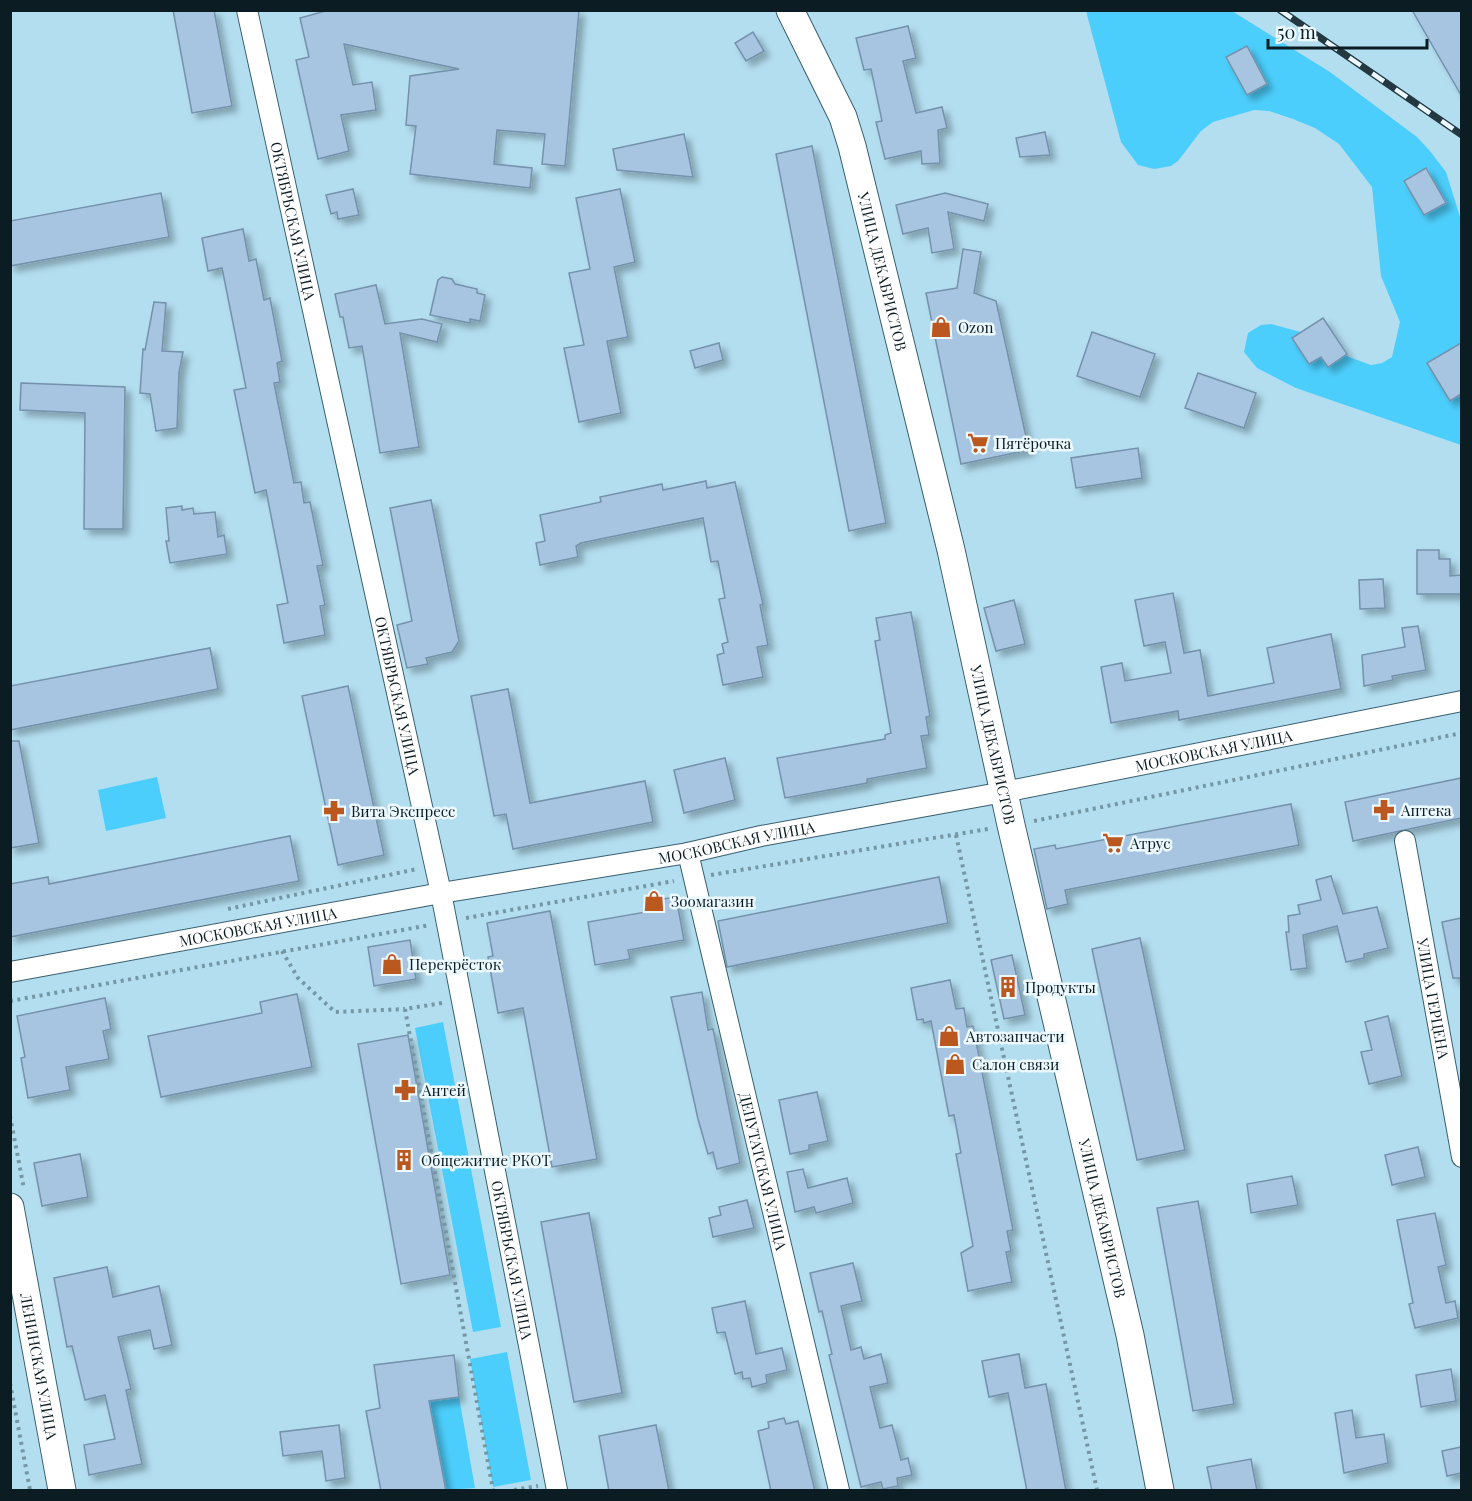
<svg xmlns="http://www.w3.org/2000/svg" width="1472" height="1501" viewBox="0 0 1472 1501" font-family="'Playfair Display',serif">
<defs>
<filter id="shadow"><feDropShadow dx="5.5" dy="5.5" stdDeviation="3" flood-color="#0004"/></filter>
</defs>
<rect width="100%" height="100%" fill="#b3def0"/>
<!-- green -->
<g fill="#4ccefc">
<path d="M1086,11h146l98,61 87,65 13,14 16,21 15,48v225l-165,-57 -39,-20 -13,-16 4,-19 13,-8 10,-1 48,13 30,20 22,8 11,-2 10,-6 8,-35 -19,-46 -9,-89 -33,-43 -24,-16 -22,-9 -24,-8 -15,-1 -41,12 -12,9 -23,30 -7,5 -17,3 -16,-4 -17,-23z"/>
<path d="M157,777l9,41 -60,13 -8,-41z"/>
<path d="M443,1022l58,305 -28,5 -58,-304z"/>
<path d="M507,1352l24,128 -38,7 -23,-128z"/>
<path d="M459,1397l16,91 -29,2 -17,-89z"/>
</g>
<!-- building -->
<g fill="#a7c5e1" stroke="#7491ab" stroke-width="1.5" filter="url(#shadow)">
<path d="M173,10h41l18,96 -40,7z"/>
<path d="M329,10h250l-14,156 -23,-2 3,-30 -48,-4 -3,34 38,4 -2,20 -120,-14 6,-48 -10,-1 4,-49 49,-7 -115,-25 9,41 19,-3 4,28 -35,5 8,36 -31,8 -22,-99 13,-3 -9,-39z"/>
<path d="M1412,10h49v85z"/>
<path d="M908,26l8,32 -13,3 13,52 26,-6 5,21 -9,2 2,33 -18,1 -1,-13 -36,8 -9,-37 6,-1 -11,-52 -7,1 -8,-32z"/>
<path d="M753,32l11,19 -18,10 -11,-18z"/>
<path d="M1247,46l20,38 -20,11 -21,-38z"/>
<path d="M1045,132l5,23 -30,2 -4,-19z"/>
<path d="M684,134l9,43 -76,-7 -4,-21z"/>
<path d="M812,146l74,377 -37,8 -73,-377z"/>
<path d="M1426,168l20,35 -22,12 -20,-34z"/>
<path d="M353,189l6,26 -21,4 -1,-7 -6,2 -5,-19z"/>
<path d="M620,189l15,73 -21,5 14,70 -21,4 14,72 -42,9 -15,-74 20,-3 -15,-72 21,-4 -14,-71z"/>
<path d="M161,193l8,44 -159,29v-45z"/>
<path d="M945,193l43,11 -4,17 -36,-9 6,37 -22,4 -4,-25 -25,6 -7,-29z"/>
<path d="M243,229l6,32 7,-2 8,41 6,-2 12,63 -5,2 3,19 -6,1 20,100 7,-1 3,21 6,-1 13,63 -6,1 8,39 -5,1 5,29 -41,8 -7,-38 11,-2 -22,-113 -11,3 -21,-103 12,-2 -24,-120 -14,3 -6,-33z"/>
<path d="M963,249l18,3 -7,41 22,8 33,149 -68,14 -35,-171 31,-5z"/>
<path d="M442,277l10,2 3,5 22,5v4l8,2 -5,26 -10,-2v4l-40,-8 8,-35z"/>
<path d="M376,285l9,39 37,-5 20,5 -5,18 -37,-9 19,114 -39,6 -18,-107 -13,2 -6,-31h-3l-5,-23z"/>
<path d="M154,302l12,1 -4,48 21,1 -4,21 -2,55 -21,3 -6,-37 -10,-1 3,-44 2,1z"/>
<path d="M1323,318l24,36 -19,13 -7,-10 -12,7 -17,-26z"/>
<path d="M1092,332l63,22 -15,43 -63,-21z"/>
<path d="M719,343l4,17 -28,8 -5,-17z"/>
<path d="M1461,343v51l-11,7 -23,-38z"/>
<path d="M1198,373l58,20 -12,35 -59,-20z"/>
<path d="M21,383l104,4 -2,142h-39l1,-116 -65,-3z"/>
<path d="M1138,448l4,30 -66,10 -5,-30z"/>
<path d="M706,481l1,7 28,-6 28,122 -3,1 8,40 -11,2 6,30 -40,8 -6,-30 7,-2 -2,-9 6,-2 -9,-43 6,-1 -7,-37 -7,1 -8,-44 -122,25 -5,3 2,11 -38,8 -4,-22 9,-2 -5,-26 61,-13 -1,-5 62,-13 1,6z"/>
<path d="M431,500l28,141 -7,11 -26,6 2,6 -21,4 -10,-43 15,-4 -22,-113z"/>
<path d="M182,506v4l11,-2 1,6 21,-2 3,25 6,-2 3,19 -57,9 -4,-22h3l-3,-33z"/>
<path d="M1417,550h22v9h11v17l11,-1v19h-44z"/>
<path d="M1383,579l2,29 -25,1 -1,-29z"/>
<path d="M1173,593l11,60 16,-3 8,46 66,-13 -7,-35 64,-14 10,55 -162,31 -1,-9 -67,12 -10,-56 21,-4 3,18 46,-8 -6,-31 -21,4 -9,-46z"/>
<path d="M1014,600l11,44 -29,7 -12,-43z"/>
<path d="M911,612l19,104 -4,1 3,18 -8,1 6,32 -60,11v4l-82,15 -8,-40 108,-19v-4l6,-2 -16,-92 5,-1 -4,-22z"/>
<path d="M1418,626l8,44 -34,6 1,4 -29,6 -2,-31 43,-8 -3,-19z"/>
<path d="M210,648l8,41 -208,41v-44z"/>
<path d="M348,686l36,169 -46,10 -36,-169z"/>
<path d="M508,689l22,114 115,-22 8,41 -140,27 -7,-35 -12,2 -23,-120z"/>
<path d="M10,741h9l20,102 -29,5z"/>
<path d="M725,758l10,42 -51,13 -10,-43z"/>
<path d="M1461,778v40l-108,23 -8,-39z"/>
<path d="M1291,804l8,41 -234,45 3,14 -21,5 -13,-60 21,-4 1,4z"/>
<path d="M290,836l9,45 -289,56v-53l38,-7 1,7z"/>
<path d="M1331,876l12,38 34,-7 11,41 -24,6v4l-18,4 -9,-36 -34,9 4,33 -16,2 -5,-38h3l-1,-16 12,-2 -2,-9 23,-5 -5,-20z"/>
<path d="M939,877l9,46 -221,44 -9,-46z"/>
<path d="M676,897l8,43 -56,10 2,9 -35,6 -7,-43 64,-11 -1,-10z"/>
<path d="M550,911l47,248 -45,8 -29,-159 -25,5 -10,-56 5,-1 -6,-33z"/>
<path d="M1461,918v60h-8l-11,-56z"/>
<path d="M1140,938l45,212 -48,10 -45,-211z"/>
<path d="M410,940l6,39 -42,7 -6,-39z"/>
<path d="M1012,955l13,60 -21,4 -13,-59z"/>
<path d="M950,980l6,29 8,-1 3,19 6,-1 40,204 -6,1 4,20 -5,1 6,30 -44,9 -7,-38 12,-7 -17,-92 5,-1 -7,-38 -5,1 -18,-95 -7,2 -1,-4 -6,1 -6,-32z"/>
<path d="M702,992l6,38 5,-1 27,134 -23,6 -4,-17 -5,2 -10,-35 -27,-122z"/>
<path d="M297,994l15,73 -151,30 -13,-61 114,-23 -2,-11z"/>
<path d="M105,998l6,31 -8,2 6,28 -43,8 4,23 -42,8 -7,-40 4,-1 -8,-41z"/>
<path d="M1388,1016l14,60 -33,8 -8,-32 11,-2 -7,-28z"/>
<path d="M408,1035l42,240 -49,9 -43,-240z"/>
<path d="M817,1092l11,49 -19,4v5l-19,4 -11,-54z"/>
<path d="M1418,1147l7,30 -33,8 -7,-30z"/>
<path d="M80,1154l8,43 -46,9 -8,-43z"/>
<path d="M803,1169l5,19 39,-10 6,25 -37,10 -2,-6 -19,5 -8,-40z"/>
<path d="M1292,1176l6,29 -47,8 -4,-29z"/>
<path d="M747,1200l7,28 -41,9 -4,-19 12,-3 -2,-8z"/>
<path d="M1198,1201l36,203 -41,7 -36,-203z"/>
<path d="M589,1213l33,180 -48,9 -33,-180z"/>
<path d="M1435,1213l11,52 -8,2 8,36 9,-2 3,17 -43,10 -6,-24 4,-1 -16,-83z"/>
<path d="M853,1263l9,38 -21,5 10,44 10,-3 3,12 17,-5 7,29 -18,4 10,41 12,-3 9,35 7,-2 4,17 -15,3 1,8 -15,3 -2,-7 -20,5 -32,-132 3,-1 -10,-43 -3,1 -9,-39z"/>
<path d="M107,1267l6,30 46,-11 13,59 -18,4 -4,-19 -32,7 13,52 -5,1 16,74 -53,11 -5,-30 31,-6 -10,-44 -20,5 -13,-54 -5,1 -13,-69z"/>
<path d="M745,1301l11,53 26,-6 5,22 -21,5 1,8 -15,4 -2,-9 -7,1 -1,-7 -7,2 -10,-42 -8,1 -5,-25z"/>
<path d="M1019,1354l6,34 21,-4 20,107h-39l-19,-98 -19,4 -7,-36z"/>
<path d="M454,1355l5,42 -30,4 17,90h-65l-15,-80 14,-3 -6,-43z"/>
<path d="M1451,1369l5,32 -35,6 -5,-32z"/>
<path d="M1352,1410l4,28 28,-4 4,29 -44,10 -9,-60z"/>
<path d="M784,1418l2,6 12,-3 17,70h-44l-13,-60 11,-3 -1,-6z"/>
<path d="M339,1425l6,53 -19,3 -4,-30 -39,5 -3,-24z"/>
<path d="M656,1425l13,66h-60l-10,-55z"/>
<path d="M1461,1447v26l-14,3 -5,-25z"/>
<path d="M1251,1459l6,32h-45l-5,-24z"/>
</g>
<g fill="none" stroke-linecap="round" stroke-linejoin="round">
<defs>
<g id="street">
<path id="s1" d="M247,10l194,883 116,597"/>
<path id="s2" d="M1405,841l57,316"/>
<path id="s3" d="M688,853l151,637"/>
<path id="s4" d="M10,972l431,-79 247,-40 73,-17 243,-44 458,-91"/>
</g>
<g id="secondary">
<path id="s5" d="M790,10l53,107 9,29 99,404 60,275 119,510 30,155"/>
<path id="s6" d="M10,1207l52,283"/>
</g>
</defs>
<!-- street casing -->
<use href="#street" stroke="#385f6f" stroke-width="22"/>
<!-- secondary casing -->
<use href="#secondary" stroke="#385f6f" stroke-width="29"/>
<!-- path -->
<g stroke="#7597a4" stroke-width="4" stroke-dasharray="3 4.5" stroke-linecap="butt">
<path d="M1034,821l428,-88"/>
<path d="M956,835l141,655"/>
<path d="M711,875l277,-46"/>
<path d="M228,909l189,-40"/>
<path d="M466,918l208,-37"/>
<path d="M282,951l16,27 37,34 70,-3"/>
<path d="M10,1001l420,-76"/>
<path d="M442,1003l-37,6 88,481"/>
<path d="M10,1116l14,73"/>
<path d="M10,1383l20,107"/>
<path d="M514,1490l24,-4"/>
</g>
<!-- street -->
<use href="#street" stroke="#fff" stroke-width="20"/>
<!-- secondary -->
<use href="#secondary" stroke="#fff" stroke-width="27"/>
<defs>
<path id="rail" d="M1280,10l182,125"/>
</defs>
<!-- rail casing -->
<use href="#rail" stroke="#233840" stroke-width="7"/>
<!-- rail -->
<use href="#rail" stroke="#ecf9ff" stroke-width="4.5" stroke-dasharray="14" stroke-linecap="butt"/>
</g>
<!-- icons -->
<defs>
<symbol id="shop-bare" viewBox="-9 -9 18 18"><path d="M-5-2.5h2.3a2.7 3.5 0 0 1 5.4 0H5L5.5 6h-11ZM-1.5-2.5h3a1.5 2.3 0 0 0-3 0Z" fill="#bb5820" stroke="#ecf9ff" stroke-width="2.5" paint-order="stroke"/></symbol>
<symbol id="supermarket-bare" viewBox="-9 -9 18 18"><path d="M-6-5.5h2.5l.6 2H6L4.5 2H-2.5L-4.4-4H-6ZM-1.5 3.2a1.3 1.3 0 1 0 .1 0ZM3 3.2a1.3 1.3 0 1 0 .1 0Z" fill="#bb5820" stroke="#ecf9ff" stroke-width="2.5" paint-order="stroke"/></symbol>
<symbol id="pharmacy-bare" viewBox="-9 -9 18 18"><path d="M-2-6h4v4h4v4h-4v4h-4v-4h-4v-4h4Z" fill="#bb5820" stroke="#ecf9ff" stroke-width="2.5" paint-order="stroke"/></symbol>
<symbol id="building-bare" viewBox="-9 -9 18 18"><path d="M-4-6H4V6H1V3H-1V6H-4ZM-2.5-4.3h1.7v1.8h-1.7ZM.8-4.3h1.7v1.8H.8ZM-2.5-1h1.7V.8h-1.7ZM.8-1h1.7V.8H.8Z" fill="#bb5820" stroke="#ecf9ff" stroke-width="2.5" paint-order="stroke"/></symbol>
</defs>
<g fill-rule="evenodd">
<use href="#shop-bare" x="926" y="312" width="30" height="30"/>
<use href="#supermarket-bare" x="963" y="428" width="30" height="30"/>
<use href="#pharmacy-bare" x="1369" y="795" width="30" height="30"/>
<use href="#pharmacy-bare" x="319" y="796" width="30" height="30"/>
<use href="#supermarket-bare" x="1098" y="828" width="30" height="30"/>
<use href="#shop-bare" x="639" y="886" width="30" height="30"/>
<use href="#shop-bare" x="377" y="949" width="30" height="30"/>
<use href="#building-bare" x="993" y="972" width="30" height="30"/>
<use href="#shop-bare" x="934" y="1021" width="30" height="30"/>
<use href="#shop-bare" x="940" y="1049" width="30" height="30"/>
<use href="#pharmacy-bare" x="390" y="1075" width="30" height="30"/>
<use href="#building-bare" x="389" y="1145" width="30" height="30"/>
</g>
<g text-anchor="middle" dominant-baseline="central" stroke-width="5" stroke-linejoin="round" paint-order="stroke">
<!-- street labels -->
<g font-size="15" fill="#0b1c22" stroke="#ecf9ff">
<text stroke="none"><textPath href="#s1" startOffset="216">ОКТЯБРЬСКАЯ УЛИЦА</textPath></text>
<text stroke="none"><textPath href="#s5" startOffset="279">УЛИЦА ДЕКАБРИСТОВ</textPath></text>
<text stroke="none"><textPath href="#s1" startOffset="702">ОКТЯБРЬСКАЯ УЛИЦА</textPath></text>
<text stroke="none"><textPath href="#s5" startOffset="765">УЛИЦА ДЕКАБРИСТОВ</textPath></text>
<text stroke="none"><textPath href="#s4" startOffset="1224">МОСКОВСКАЯ УЛИЦА</textPath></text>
<text stroke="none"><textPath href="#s4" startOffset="738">МОСКОВСКАЯ УЛИЦА</textPath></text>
<text stroke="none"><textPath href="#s4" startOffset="252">МОСКОВСКАЯ УЛИЦА</textPath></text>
<text stroke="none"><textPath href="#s2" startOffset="160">УЛИЦА ГЕРЦЕНА</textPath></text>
<text stroke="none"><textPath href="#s3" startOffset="327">ДЕПУТАТСКАЯ УЛИЦА</textPath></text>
<text stroke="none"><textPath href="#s5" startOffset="1251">УЛИЦА ДЕКАБРИСТОВ</textPath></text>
<text stroke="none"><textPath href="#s1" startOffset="1278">ОКТЯБРЬСКАЯ УЛИЦА</textPath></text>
<text stroke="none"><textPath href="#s6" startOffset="162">ЛЕНИНСКАЯ УЛИЦА</textPath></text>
</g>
<!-- poi labels -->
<g font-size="15" fill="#0b1c22" stroke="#ecf9ff" text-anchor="start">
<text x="958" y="327">Ozon</text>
<text x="995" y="443">Пятёрочка</text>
<text x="1401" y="810">Аптека</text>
<text x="351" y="811">Вита Экспресс</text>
<text x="1130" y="843">Атрус</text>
<text x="671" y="901">Зоомагазин</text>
<text x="409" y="964">Перекрёсток</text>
<text x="1025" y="987">Продукты</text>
<text x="966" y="1036">Автозапчасти</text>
<text x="972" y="1064">Салон связи</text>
<text x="422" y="1090">Антей</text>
<text x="421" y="1160">Общежитие РКОТ</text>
</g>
</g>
<!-- border -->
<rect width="1472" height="1501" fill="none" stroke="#0b1c22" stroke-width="24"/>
<!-- scale -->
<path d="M1268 39v9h159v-9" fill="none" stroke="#0b1c22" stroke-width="3"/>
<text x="1277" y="39" font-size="18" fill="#0b1c22" stroke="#ecf9ff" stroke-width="4.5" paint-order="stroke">50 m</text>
</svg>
